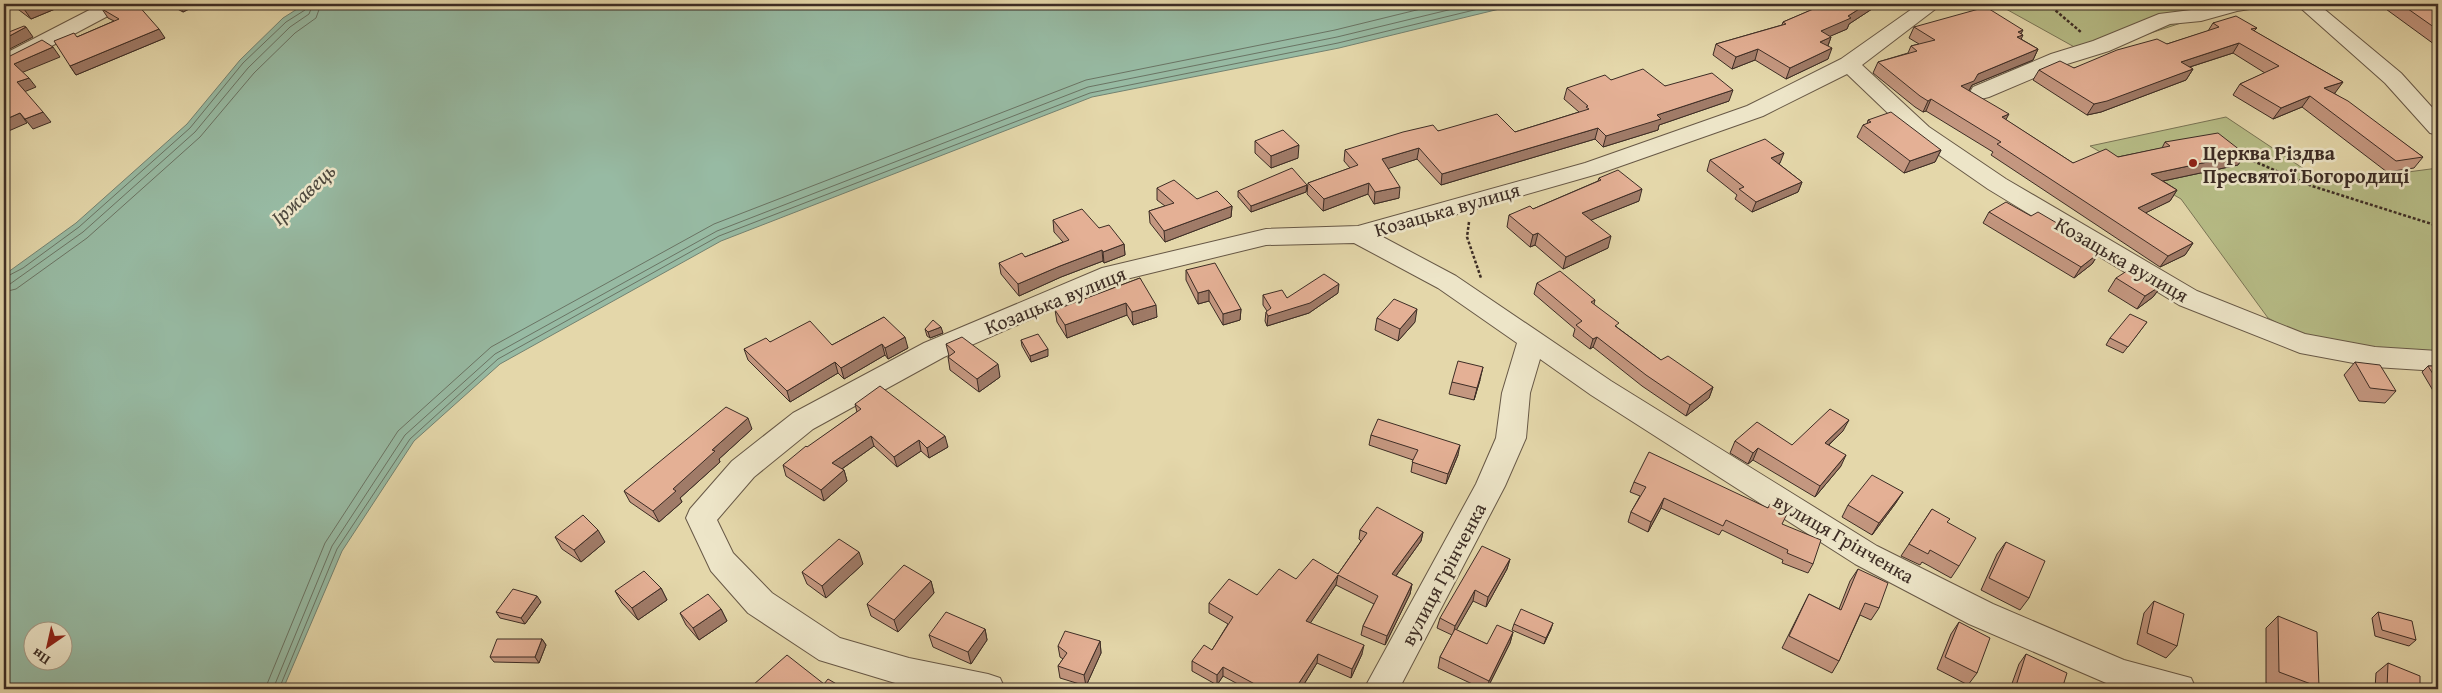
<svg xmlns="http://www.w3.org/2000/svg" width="2442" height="693" viewBox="0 0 2442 693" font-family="'Gentium Book Plus',serif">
<rect width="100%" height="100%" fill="#e4d7aa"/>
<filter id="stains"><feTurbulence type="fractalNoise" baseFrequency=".004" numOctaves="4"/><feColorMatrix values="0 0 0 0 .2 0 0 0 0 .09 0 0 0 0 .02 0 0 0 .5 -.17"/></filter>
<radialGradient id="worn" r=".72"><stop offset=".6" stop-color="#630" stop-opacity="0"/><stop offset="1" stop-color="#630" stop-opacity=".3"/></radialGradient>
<!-- green -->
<g fill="#b7bd87" stroke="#7a7556">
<path d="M1997,4h226l-26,9 -10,8 -100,33z"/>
<path d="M2226,117l99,66 113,-15v186l-67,-4 -43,-9 -37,-11 -23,-12 -87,-119 -91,-53z"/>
</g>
<!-- water -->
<path fill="#97baa3" stroke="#738271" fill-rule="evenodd" d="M305,4h1215l-181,44 -247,49 -371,144 -221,123 -86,77 -72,110 -59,138h-279v-414l72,-52 111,-99 53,-64 43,-42zM32,630h30v30h-30z"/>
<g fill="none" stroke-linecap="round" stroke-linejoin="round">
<!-- shore -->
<g stroke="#6a7464" stroke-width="1">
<path d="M4,278l19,-10 56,-41 111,-99 53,-65 43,-41 19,-12 2,-6"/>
<path d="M4,285l6,-1 73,-52 112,-100 53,-64 42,-41 19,-13 4,-10"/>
<path d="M4,292l12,-3 71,-51 113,-101 54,-64 41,-40 21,-15 5,-14"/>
<path d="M265,689l60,-146 73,-112 93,-84 223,-123 372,-144 249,-50 106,-26"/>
<path d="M273,689l59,-143 73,-111 90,-81 222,-123 371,-144 249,-50 136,-33"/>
<path d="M279,689l58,-140 73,-110 88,-80 221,-123 371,-143 248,-50 161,-39"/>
</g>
<defs>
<g id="minor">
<path d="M101,4h25l-3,4 -111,59 -8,2v-15z"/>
<path d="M1919,4h23l-80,61 67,62 77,52 191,112 108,43 70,13 63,4v20l-63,-4 -75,-14 -121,-48 -191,-116 -75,-52 -66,-63 -84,42 -162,57 -220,63 75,40 155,105 266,165 116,58 131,56 67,18 5,11h-76l-151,-65 -114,-60 -264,-169 -51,-36 -10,34 -4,45 -21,48 -106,203h-35l112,-205 20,-46 6,-45 15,-50 -79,-55 -84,-45 -88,2 -148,36 -174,76 -131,72 -59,48 -37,43 16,33 39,40 68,45 69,20 79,16 12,4 5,11h-90l-96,-29 -71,-47 -37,-42 -25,-53 4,-9 42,-48 61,-48 131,-70 178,-75 164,-39 92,-3 227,-63 162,-57 94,-47z"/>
<path d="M2217,4h42l-3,4 -19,3 -36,10 -31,3 -61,27 -42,13 -78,33 -8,2 -8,-2 -3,-5 3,-5 78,-33 42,-13 66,-27 40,-5z"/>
<path d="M2296,4h22l83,69 37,41v21l-8,-2 -45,-50z"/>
</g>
</defs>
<!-- minor casing -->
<use href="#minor" stroke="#675846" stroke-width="2"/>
<!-- path -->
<g stroke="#3d2d25" stroke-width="2.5" stroke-dasharray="3 2" stroke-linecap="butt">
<path d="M2048,4l34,29"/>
<path d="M2239,155l73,31 126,40"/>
<path d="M1469,222l-2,15 14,41"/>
</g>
<!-- minor -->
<use href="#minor" fill="#ede5c8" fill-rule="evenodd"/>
</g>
<!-- wall -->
<g fill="#c49780" stroke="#3d2d25">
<path d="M11,4h56l-36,15z"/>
<path d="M168,4h31l-16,8z"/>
<path d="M1821,4h55l-1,3 -26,17 -2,5 -17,7 1,1 -3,9v13l-42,20 -31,-19 -23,9 -19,-14 3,-11 66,-19 1,-3 40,-17z"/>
<path d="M2379,4h59v43z"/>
<path d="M102,9l63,29 -89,37 -6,-9 7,-29 37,-16 -6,-3z"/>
<path d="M2213,23l44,5 -3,3 89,51 -9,11 89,64 -9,11 -27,4 -85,-65 -29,12 -40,-24 7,-11 25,-11 -32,-20 -43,14 3,2 -7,11 -85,32 -14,3 -54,-35 6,-10 35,-2 93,-24 41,-13z"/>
<path d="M1914,27l107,7v5l17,10 -5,11 -61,25 -3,6 37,29 67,43 45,-6 44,-9 3,-6 80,12 -7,11 -75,16 14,9 -7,11 -25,12 48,30 -8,12 -25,12 -169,-112 2,-3 -67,-41 -3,1 -8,-5 -42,-34 5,-11 30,-9 3,-7 8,-2 -10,-6z"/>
<path d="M1611,80l54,6 64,15 -70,24 -1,5 -55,17 -8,-8 -154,46 -24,-26 -29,9 11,30 -25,6 -6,-10 -45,17 -16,-17 1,-11 42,-15 -6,-7 1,-11 93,-19 77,1 64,-20 -15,-13 3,-11z"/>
<path d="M1868,120l73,30 -6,12 -31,11 -47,-36 6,-12 4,-1z"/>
<path d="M1255,141l43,17 -27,10 -16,-15z"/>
<path d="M1710,160l70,3 -1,1 23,18 -4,10 -46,20 -17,-13 2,-4 -30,-24z"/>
<path d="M1599,178l40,23 -48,19 17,28 -45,21 -28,-24 -5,2 -23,-20 2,-12 24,-6 65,-28z"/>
<path d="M1307,185l-1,7 -55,20 -13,-15v-6z"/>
<path d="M1157,188l40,11 35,7 -1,11 -66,25 -15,-19 -1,-12 16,-5 -8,-6z"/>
<path d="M1989,212l42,4 33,17 35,20 -7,11 -18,14 -91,-55z"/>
<path d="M1053,220l46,8 25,16 1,11 -21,8 -1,-2 -42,16 -42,19 -18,-22 -2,-11 26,-6 38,-15 -9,-10z"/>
<path d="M1186,270l55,39 -1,11 -17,5 -14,-24 -11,3 -12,-24z"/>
<path d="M1140,278l17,39 -24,8 -6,-10 -60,23 -10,-16 -2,-12z"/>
<path d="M2116,278l46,7 -9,12 -16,12 -29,-18z"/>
<path d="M1537,283l58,17 -1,4 24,24 43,32 52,27 -4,11 -23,18 -44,-30 -49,-39 -3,2 -17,-13 2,-7 -41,-35z"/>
<path d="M1338,293l-29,20 -42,13 -2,-5 1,-9 1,-1 -4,-6v-10l24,3z"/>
<path d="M884,317l24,31 -20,11 -3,-4 -41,24 -6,-6 -48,29 -42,-42 -4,-11 26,-7 62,3z"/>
<path d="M1377,318l38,4 -17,19 -23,-11z"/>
<path d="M2147,322l-24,31 -17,-8 4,-7z"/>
<path d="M925,329l18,4 -13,5 -3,-2z"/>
<path d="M1021,340l27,16 -17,6 -9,-16z"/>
<path d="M946,344l54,33 -21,15 -29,-22 -2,-13 1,-1z"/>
<path d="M2355,362l41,29 -11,12 -26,-2 -15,-26z"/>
<path d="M2428,366h10v33l-16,-27z"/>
<path d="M1480,380l-6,20 -25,-6 3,-12z"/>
<path d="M855,404l93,43 -19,11 -8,-7 -24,16 -23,-21 -32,23 2,1 3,11 -23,20 -38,-25 -3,-11 74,-53z"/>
<path d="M752,429l-33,30 1,3 -40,36 2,4 -23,20 -29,-20 -6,-11z"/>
<path d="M1843,431l-14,14 12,21 -26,31 -62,-37 -5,4 -18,-11 5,-12 57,4z"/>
<path d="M1371,435l87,20 -12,29 -35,-12 2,-12 -44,-15z"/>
<path d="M1634,482l134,26 45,56 -5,9 -26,-10 1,-3 -61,-30 -3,5 -58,-27 -13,24 -20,-10 3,-10 9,-16 -10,-4z"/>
<path d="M1903,492l-8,12 -23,31 -30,-18 6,-12z"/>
<path d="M1932,509l15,13 12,44 -8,12 -29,-16 -2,3 -19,-9z"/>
<path d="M1360,530l63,2 -2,9 -25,35 16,8 -2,10 -25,51 -24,-10 2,-9 11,-22 -38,-19 -26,38 52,31 -11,24 -34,-15 -16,26h-54l-24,-13 -6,9 -25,-14v-10l20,-11 16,-26 -19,-11v-10l48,-8 39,-16 42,-5 23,-33 -2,-2z"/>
<path d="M555,537l50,5 -24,20 -19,-13z"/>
<path d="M2006,542l23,56 -9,12 -39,-20 16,-36z"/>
<path d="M1510,559l-3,10 -21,38 -13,-6 -17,29 31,14 26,-12 -3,11 -23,46h-4l-45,-21 2,-11 12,-22 -15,-7 3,-10z"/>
<path d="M863,564l-37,34 -19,-14 -5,-12z"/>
<path d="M1858,569l21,39 -8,12 -11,-5 -21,46 -7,12 -50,-25 27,-54 30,15 11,-28z"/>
<path d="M931,581l3,12 -36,39 -27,-16 -4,-12z"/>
<path d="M661,588l6,12 -29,20 -16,-17 -7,-12z"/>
<path d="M2154,601l23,45 -11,12 -29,-14 7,-31z"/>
<path d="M541,602l-16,22 -25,-6 -4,-6z"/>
<path d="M721,609l6,12 -28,19 -13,-15 -6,-12z"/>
<path d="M2378,612l38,28 -7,6 -34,-10 -3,-18z"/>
<path d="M2278,616l41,71 -3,2h-34l-16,-6v-55z"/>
<path d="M1959,622l18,51 -9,12 -31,-16 14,-35z"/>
<path d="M1514,624l37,5 -7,15 -32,-14z"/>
<path d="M985,629l2,11 -16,24 -38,-17 -4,-12z"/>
<path d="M542,639l4,6 -7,18 -45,-1 -4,-5z"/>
<path d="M1100,641l1,12 -15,33 -26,-8 -2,-12 5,-7 -3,-2 -2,-11z"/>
<path d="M2026,654l36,35h-52l9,-25z"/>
<path d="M2388,663l32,26h-45l1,-16z"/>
</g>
<!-- shaded-wall -->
<g fill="#a07b68" stroke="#3d2d25">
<path d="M38,4h29l-36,15 -7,-10z"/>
<path d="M88,4h10l-7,3z"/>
<path d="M178,4h21l-16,8z"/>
<path d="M1867,4h9l-1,3 -26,17 -2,5 -30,13 4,-11 27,-15z"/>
<path d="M26,27l7,10 -29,15v-13z"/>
<path d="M159,29l6,9 -89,37 -6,-9z"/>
<path d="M2023,30l-3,6 3,-1 -5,11v-14z"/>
<path d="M1831,37l-4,11 -7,-6z"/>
<path d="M2239,43l-6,10 -59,19 7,-10z"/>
<path d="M53,47l7,10 -39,16 -7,-9z"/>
<path d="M1832,48l-4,11 -42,20 4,-11z"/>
<path d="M1758,49l-3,11 -23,9 4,-12z"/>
<path d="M2038,49l-5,11 -61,25 -4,7 -7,-6 17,-12z"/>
<path d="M2193,69l-7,11 -85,32 -14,3 7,-11z"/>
<path d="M29,78l7,9 -12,5 -7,-10z"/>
<path d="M2343,82l-8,11 -18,6 7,-11z"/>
<path d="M1733,90l-4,11 -70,24 -1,5 -55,17 3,-11 51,-21z"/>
<path d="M2310,96l-8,11 -29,12 8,-11z"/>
<path d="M1931,99l-5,12 -3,1 5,-11z"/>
<path d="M43,112l8,10 -18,7 -8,-10z"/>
<path d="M20,113l7,10 -23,10v-13z"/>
<path d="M2009,114l-6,11 -1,-8z"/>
<path d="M1598,128l-3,11 -154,46 1,-11z"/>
<path d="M1299,145l-1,13 -27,10v-12z"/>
<path d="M1419,148l-2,11 -36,12 1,-12z"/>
<path d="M1941,150l-6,12 -31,11 6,-12z"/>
<path d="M1784,153l-4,10 -13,6 4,-11z"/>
<path d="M2245,154l-7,11 -94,20 7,-11z"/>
<path d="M1802,182l-4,10 -46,20 4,-10z"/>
<path d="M1369,183l-1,11 -45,17 1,-12z"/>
<path d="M1307,185l-1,7 -55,20v-6z"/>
<path d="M1400,187l-1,11 -25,6 1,-12z"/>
<path d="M1642,189l-3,12 -60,24 3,-12z"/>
<path d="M2177,190l-7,11 -39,19 7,-12z"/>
<path d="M1232,206l-1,11 -66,25 -1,-11z"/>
<path d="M1538,233l-3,12 -5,2 3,-12z"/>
<path d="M1611,236l-3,12 -45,21 3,-12z"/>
<path d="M2193,243l-8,12 -25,12 8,-11z"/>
<path d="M1124,244l1,11 -21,8 -1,-11z"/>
<path d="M1102,250l1,11 -42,16 -42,19 -1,-12 42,-18z"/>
<path d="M2099,253l-7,11 -18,14 7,-11z"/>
<path d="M1339,284l-1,9 -29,20 -42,13 1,-10z"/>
<path d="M2162,285l-9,12 -16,12 8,-13z"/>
<path d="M1209,290v11l-11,3v-11z"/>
<path d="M1126,303l1,12 -60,23 -2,-13z"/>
<path d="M1156,305l1,12 -24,8 -1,-13z"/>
<path d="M1241,309l-1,11 -17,5v-11z"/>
<path d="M1417,309l-2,13 -17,19 2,-12z"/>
<path d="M941,327l2,6 -13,5 -2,-6z"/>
<path d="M905,337l3,11 -20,11 -3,-11z"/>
<path d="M1597,337l-4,10 -3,2 3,-10z"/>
<path d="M882,344l3,11 -41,24 -3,-11z"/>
<path d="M1048,349v7l-17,6 -1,-6z"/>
<path d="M835,362l3,11 -48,29 -3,-11z"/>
<path d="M998,364l2,13 -21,15 -2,-13z"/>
<path d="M1483,367l-3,13 -6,20 3,-12z"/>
<path d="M1713,387l-4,11 -23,18 4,-11z"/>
<path d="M748,418l4,11 -33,30 1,3 -40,36 2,4 -23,20 -6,-11 20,-22 39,-39z"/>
<path d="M1849,420l-6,11 -24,23 6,-11z"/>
<path d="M871,436l3,10 -38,27 -4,-10z"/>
<path d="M945,436l3,11 -19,11 -2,-10z"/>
<path d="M919,440l2,11 -24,16 -3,-10z"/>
<path d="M1460,445l-2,10 -12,29 2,-10z"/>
<path d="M1758,448l-5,12 -5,4 5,-11z"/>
<path d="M1846,455l-5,11 -26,31 5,-11z"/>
<path d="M844,470l3,11 -23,20 -3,-11z"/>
<path d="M1903,492l-8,12 -23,31 7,-12z"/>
<path d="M1664,498l-3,10 -13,24 3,-10z"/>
<path d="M598,530l7,12 -24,20 -7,-12z"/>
<path d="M1423,532l-2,9 -31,43 2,-10z"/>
<path d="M859,552l4,12 -37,34 -4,-12z"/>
<path d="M1510,559l-3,10 -21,38 2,-10z"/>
<path d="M1338,575l-2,10 -31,46 1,-10z"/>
<path d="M931,581l3,12 -36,39 -4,-12z"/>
<path d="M1412,584l-2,10 -25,51 2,-9z"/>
<path d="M661,588l6,12 -29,20 -6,-12z"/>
<path d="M1475,590l-2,11 -20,35 2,-10z"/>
<path d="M537,596l4,6 -16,22 -4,-6z"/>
<path d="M721,609l6,12 -28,19 -6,-12z"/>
<path d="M1553,623l-2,6 -7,15 2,-6z"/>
<path d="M985,629l2,11 -16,24 -3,-12z"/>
<path d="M1513,632l-3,11 -23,46 2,-8z"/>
<path d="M542,639l4,6 -7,18 -4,-6z"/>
<path d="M1100,641l1,12 -15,33 -2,-11z"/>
<path d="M1364,645l-2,9 -11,24 1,-9z"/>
<path d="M1318,654l-1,9 -16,26h-6z"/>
<path d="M1223,667v9l-6,9v-10z"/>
<path d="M523,684l3,5h-4z"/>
</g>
<!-- building -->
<g fill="#e4b095" stroke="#3d2d25">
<path d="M16,4h22l-14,5z"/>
<path d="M112,4h25l22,25 -89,37 -16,-25 20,-8 3,4 42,-18 -17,-10z"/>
<path d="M1825,4h42l-19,12 3,2 -30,13 10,6 -11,5 12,6 -42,20 -32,-19 -22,8 -20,-13 70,-20 -3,-2z"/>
<path d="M2401,4h37v26z"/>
<path d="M1986,7l37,23 -5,2 5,3 -6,2 21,12 -60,25 -4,7 -13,5 48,28 -7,3 71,46 33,-14 12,8 52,-11 -5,-4 53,-9 27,21 -94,20 26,16 -39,18 55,35 -25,13 -171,-112 4,-2 -70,-43 -3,2 -8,-5 -42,-34 39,-11 -6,-5 24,-6 -21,-13z"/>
<path d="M2236,16l21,12 -6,1 92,53 -19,6 24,13 75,56 -27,4 -86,-65 -29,12 -41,-24 39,-18 -40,-23 -58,19 12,7 -86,32 -13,3 -55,-34 21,-9 14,7 43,-18 40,-11 10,5 52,-17 -6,-4z"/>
<path d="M24,26l2,1 -22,12v-5z"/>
<path d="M42,40l11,7 -39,17 15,14 -12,4 26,30 -18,7 -5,-6 -16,7v-61z"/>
<path d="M1643,69l22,17 47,-13 21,17 -76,25 4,4 -55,17 -8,-8 -156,46 -23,-26 -37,11 18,28 -25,5 -6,-9 -45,16 -16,-16 50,-18 -13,-15 58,-18 30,-7 5,6 59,-17 18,18 74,-23 -3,-2 2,-1 -21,-18 38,-13 6,5z"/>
<path d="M1891,112l50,38 -31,11 -47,-36 8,-3 -3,-2z"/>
<path d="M1283,130l16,15 -28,11 -16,-15z"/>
<path d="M1765,139l19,14 -13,5 31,24 -46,20 -17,-13 5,-2 -34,-27z"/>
<path d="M1292,168l15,17 -56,21 -13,-15z"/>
<path d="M1618,170l24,19 -60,24 29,23 -45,21 -28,-24 -5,2 -24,-20 21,-9 3,3 68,-29 -2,-2z"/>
<path d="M1174,180l23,19 20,-8 15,15 -68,25 -15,-20 25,-8 -17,-15z"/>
<path d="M2006,202l25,14 7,-4 29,17 -5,3 37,21 -18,14 -92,-55z"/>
<path d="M1082,209l17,19 10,-3 15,19 -21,8 -1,-2 -42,16 -42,18 -19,-21 23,-10 3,4 44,-17 -16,-20z"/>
<path d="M1215,263l26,46 -18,5 -14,-24 -11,3 -12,-23z"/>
<path d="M2133,267l29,18 -17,11 -29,-18z"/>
<path d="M1560,271l35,29 -4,2 28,21 -4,3 46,34 7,-4 45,31 -23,18 -44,-30 -49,-38 -4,2 -17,-14 6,-4 -45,-38z"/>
<path d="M1324,274l15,10 -29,19 -42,13 -2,-4 5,-4 -8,-13 19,-5 5,8z"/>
<path d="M1140,278l16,27 -24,7 -6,-9 -61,22 -10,-15z"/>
<path d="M1394,299l23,10 -17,20 -23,-11z"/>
<path d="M2130,314l17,8 -19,25 -18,-9z"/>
<path d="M884,317l21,20 -20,11 -3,-4 -41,24 -6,-6 -48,29 -43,-42 22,-11 4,4 40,-21 22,24z"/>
<path d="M933,320l8,7 -13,5 -3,-3z"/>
<path d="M1038,334l10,15 -18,7 -9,-16z"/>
<path d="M962,337l36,27 -21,15 -29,-22 7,-5 -9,-8z"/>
<path d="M1458,361l25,6 -6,21 -25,-6z"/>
<path d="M2355,362l25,3 16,26 -26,-3z"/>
<path d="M2428,366h10v16z"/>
<path d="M880,386l65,50 -18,12 -8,-8 -25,17 -23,-21 -39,27 12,7 -23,20 -38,-25 23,-19 1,1 54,-38 -6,-5z"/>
<path d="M726,407l22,11 -36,32 3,1 -42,38 3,2 -23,20 -29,-20z"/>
<path d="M1830,409l19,11 -24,23 21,12 -26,31 -62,-38 -5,5 -18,-12 22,-19 35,23z"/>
<path d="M1378,419l82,26 -12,29 -36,-12 6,-12 -47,-15z"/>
<path d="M1649,452l119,56 2,-4 18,8 -6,12 39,16 -8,24 -26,-11 1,-3 -62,-30 -3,6 -59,-28 -13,24 -20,-10 15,-25 -12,-5z"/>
<path d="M1872,475l31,17 -24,31 -31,-18z"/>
<path d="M1377,507l46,25 -31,42 20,10 -25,52 -24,-10 15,-30 -40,-21 -32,46 58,24 -12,24 -34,-15 -23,35h-31l-41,-22 -6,8 -25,-14 12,-16 8,5 21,-33 -24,-14 20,-24 28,16 22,-26 17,10 17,-20 25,15 29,-41 -7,-3z"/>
<path d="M1932,509l18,10 -3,3 29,16 -17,28 -29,-16 -2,4 -19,-10z"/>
<path d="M583,515l15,15 -24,20 -19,-13z"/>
<path d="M839,539l20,13 -37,34 -20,-14z"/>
<path d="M2006,542l39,19 -16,37 -40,-20z"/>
<path d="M1482,546l28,13 -22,38 -13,-7 -20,36 -15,-8z"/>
<path d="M904,565l27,16 -37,39 -27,-16z"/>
<path d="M1858,569l30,14 -9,25 -14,-5 -26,58 -50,-25 20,-42 32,16z"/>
<path d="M644,571l17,17 -29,20 -17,-17z"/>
<path d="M513,589l24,7 -16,22 -25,-6z"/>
<path d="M708,594l13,15 -28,19 -13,-15z"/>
<path d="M2154,601l30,13 -7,32 -30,-13z"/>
<path d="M1521,609l32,14 -7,15 -32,-14z"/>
<path d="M946,612l39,17 -17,23 -39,-17z"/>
<path d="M2378,612l34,9 4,19 -34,-10z"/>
<path d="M2278,616l39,16 2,55 -40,-15z"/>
<path d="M1959,622l31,16 -13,35 -32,-16z"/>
<path d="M1497,625l16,7 -24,49 -49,-24 15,-28 32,15z"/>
<path d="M1065,631l35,10 -16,34 -26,-9 9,-13 -9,-7z"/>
<path d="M497,639h45l-7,18h-45z"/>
<path d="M2026,654l41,19 -5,16h-47z"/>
<path d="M787,655l37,29 4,-5 17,10h-86l-6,-4z"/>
<path d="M2388,663l32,13v13h-33z"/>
<path d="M523,684l-1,5h-31z"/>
</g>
<!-- markers -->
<circle fill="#8f2418" stroke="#ede5c8" stroke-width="2" cx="2193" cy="163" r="5"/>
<g text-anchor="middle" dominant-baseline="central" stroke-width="5" stroke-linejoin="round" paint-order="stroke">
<!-- poi labels -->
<g font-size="20" font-weight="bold" fill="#3d2d25" stroke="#ede5c8" text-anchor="start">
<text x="2203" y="152">Церква Різдва<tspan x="2203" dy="23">Пресвятої Богородиці</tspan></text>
</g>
<!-- street labels -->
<g font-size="20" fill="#3d2d25" stroke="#ede5c8">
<text transform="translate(1447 209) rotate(-16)">Козацька вулиця</text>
<text transform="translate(2122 259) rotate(30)">Козацька вулиця</text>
<text transform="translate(1055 300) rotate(-22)">Козацька вулиця</text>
<text transform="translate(1844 538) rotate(30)">вулиця Грінченка</text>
<text transform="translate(1443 574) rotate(-62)">вулиця Грінченка</text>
</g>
<!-- water labels -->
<g font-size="21" font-style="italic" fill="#4f493e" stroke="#ede5c8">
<text transform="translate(303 194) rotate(-43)">Іржавець</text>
</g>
</g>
<!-- margin -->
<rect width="2442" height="693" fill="none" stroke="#e4d7aa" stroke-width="20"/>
<rect x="5" y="5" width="2432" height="683" fill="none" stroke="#3d2d25" stroke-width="2.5"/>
<rect x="10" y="10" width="2422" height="673" fill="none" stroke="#3d2d25"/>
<!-- north arrow -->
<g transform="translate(48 646) rotate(214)"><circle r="24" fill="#ede5c8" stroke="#a79b87"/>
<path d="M0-4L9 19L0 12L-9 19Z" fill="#8f2418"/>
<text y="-8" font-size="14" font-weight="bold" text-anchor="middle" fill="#3d2d25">Пн</text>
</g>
<rect width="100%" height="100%" filter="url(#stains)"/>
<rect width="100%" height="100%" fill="url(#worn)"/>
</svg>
